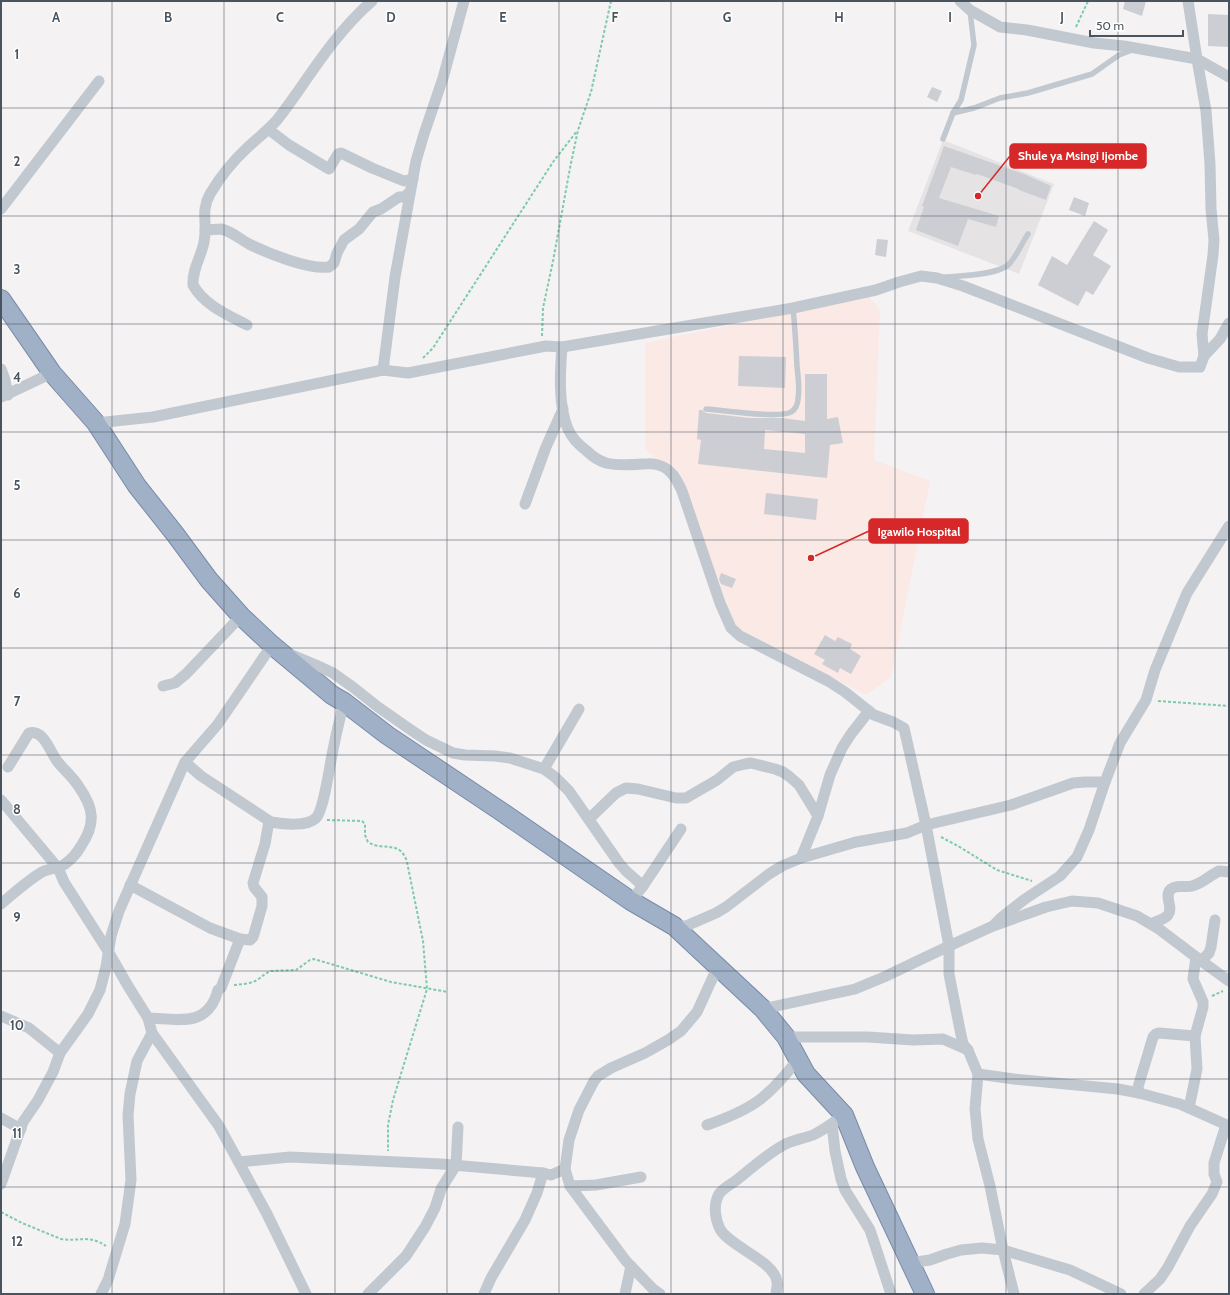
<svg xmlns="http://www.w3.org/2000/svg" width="1230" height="1295" viewBox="0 0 1230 1295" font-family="Cabin,sans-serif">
<rect width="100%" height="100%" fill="#f4f2f2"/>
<!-- education -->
<path fill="#e5e3e4" d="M943,140l111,44 -35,90 -111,-43z"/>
<!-- medical -->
<path fill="#fbe9e5" d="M868,296l12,13 -6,151 56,21 -39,196 -25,18 -136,-71 -53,-148 -32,-27v-106z"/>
<!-- building -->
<g fill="#ccced4" fill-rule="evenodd">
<path d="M1125,1h21l-4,15 -19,-7z"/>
<path d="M1208,14l21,1v32l-21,-1z"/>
<path d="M932,87l10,4 -5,11 -10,-5z"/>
<path d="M944,146l80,28 27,12 -5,14 -27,-10v-1l-42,-15 -1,1 -25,-8 -12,31 60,18 -3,11 -28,-8 -10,27 -42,-16 8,-23 -2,-1z"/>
<path d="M1074,197l15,6 -4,13 -16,-6z"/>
<path d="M1094,221l14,9 -15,25 18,11 -18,29 -7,-4 -8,15 -40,-21 14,-29 15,9z"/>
<path d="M877,239l11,1 -2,17 -11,-2z"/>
<path d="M739,356l47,1 -1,31 -47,-2z"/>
<path d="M805,374h22v45l11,-2 5,26 -13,2 -3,33 -129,-14 3,-24 -4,-1 2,-29h3l4,3 44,5h32l23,3zM765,430l40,4v19l-41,-4z"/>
<path d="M766,493l52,6 -2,21 -52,-6z"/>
<path d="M721,573l15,6 -4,9 -11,-4 -2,-5z"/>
<path d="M825,635l10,6 3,-4 14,7 -2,5 11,7 -10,18 -11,-6 -2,5 -16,-9 3,-4 -11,-6z"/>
</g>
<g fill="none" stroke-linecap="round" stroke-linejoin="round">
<defs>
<path id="trunk" d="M1,299l51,74 44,50 41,63 38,48 34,46 32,36 31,29 60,50 12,7 43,33 112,75 132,91 43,25 89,83 23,28 20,37 38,41 21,52 60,127"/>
</defs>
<!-- trunk casing -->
<use href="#trunk" stroke="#778caa" stroke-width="20"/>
<!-- path -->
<g stroke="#7dcbaa" stroke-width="2" stroke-dasharray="3 2" stroke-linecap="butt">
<path d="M1076,27l12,-26"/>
<path d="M542,336l1,-28 10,-47 17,-93 8,-38 13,-38 20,-91"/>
<path d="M423,358l10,-10 120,-186 24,-31"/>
<path d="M1158,701l71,5"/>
<path d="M327,820l35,1 3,3v11l3,7c15,10 32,-3 39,20l16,79 4,48 -34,111 -5,25v26"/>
<path d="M941,837l17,9 39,24 35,11"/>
<path d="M234,985c8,-1 16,-1 23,-5 5,-3 8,-7 14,-9l25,-1 14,-10 4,-1 77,23 57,10"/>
<path d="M1212,996l11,-5"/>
<path d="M1,1212l21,11 39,16c18,3 27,-5 45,7"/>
</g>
<!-- service -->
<g stroke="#c1c8d0" stroke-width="5.5">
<path d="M953,113l21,-5 26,-10 28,-5 64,-19 27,-19 13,-5"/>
<path d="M943,139l10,-26 8,-13 13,-55 -4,-34"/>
<path d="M945,277c15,-1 56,-2 65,-14 7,-8 12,-20 18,-29"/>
<path d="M706,409c16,1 74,10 85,3 4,-2 7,-8 7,-13 2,-10 0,-22 -1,-33 -1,-19 -2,-39 -4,-58"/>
</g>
<!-- minor -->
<g stroke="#c1c8d0" stroke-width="11">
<path d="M960,1l10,9 30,17 27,3 67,13 30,3 73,13 32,18"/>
<path d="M268,129l21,16 40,24 9,-15 3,-1 31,15 32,13 9,-2"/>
<path d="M1,209l98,-128"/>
<path d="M205,230c5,0 11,-1 16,-1 10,2 19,10 28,15 18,9 60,26 80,23l5,-4 3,-10 7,-13 15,-11 14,-17 8,-3 18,-12h5l6,-5"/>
<path d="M247,325c-19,-10 -43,-20 -54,-40 -1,-15 8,-28 11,-43 4,-19 -4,-30 6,-48 10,-17 24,-34 38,-47 10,-9 20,-17 29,-27 8,-10 15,-20 22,-30 22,-32 44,-64 73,-89"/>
<path d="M562,347c-2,25 -4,59 6,82 4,10 12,17 20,23 5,5 12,9 18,11 12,3 25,2 37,1 5,0 10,-1 15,1 13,3 19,15 24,26l38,112 11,25 9,8 88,45 17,11 29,23 19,7 11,6 22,97 23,121v28l11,56 3,14 5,6 10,24 -3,35 3,30 12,47 13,64 11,44"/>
<path d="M1204,356l16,-17 9,-16"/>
<path d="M1,369l4,11 3,15"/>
<path d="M383,370l12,-93 21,-116 8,-27 19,-56 21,-77"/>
<path d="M1,397l51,-24"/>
<path d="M96,423l57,-6 230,-47 25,3 138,-27 16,1 231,-39 83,-18 23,-8 22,-6 16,2 26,8 185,72 31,9h21l4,-11 -2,-22 11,-79 1,-15 -3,-31 -1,-45 -4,-53 -9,-52 -9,-58"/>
<path d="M525,504l21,-57 17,-38"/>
<path d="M292,655l24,10 17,8 21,15 24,19 33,23 15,10 27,13 12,2 30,1 15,2 34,11 11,8 14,14 50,72 7,8 17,15"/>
<path d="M163,686l12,-3 11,-9 55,-58"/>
<path d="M185,762l16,14 70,46c11,2 36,5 45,-4 8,-8 14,-55 17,-68 3,-16 7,-32 11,-48"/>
<path d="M544,769l35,-60"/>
<path d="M1,800l57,68 6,14 44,69 20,35 20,32 4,15 67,93 48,88 39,80"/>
<path d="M589,819l27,-26 10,-5 12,1 38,9h10l31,-18 16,-13 12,-3 6,-1 24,6 8,3 7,5 9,8 19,31"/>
<path d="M801,858l17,-42 12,-41 12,-27 9,-14 18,-23"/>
<path d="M130,885l80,43 30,11 10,1 3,-3 1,-3 8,-28v-9l-8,-10 -1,-4 12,-39 4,-23"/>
<path d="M631,901l12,-15 38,-57"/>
<path d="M1,904c13,-11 26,-23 41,-32 7,-4 16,-3 23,-8 7,-5 12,-11 16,-18 15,-22 13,-38 -2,-59 -6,-10 -15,-17 -22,-26 -7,-9 -13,-32 -28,-28l-21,34"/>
<path d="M995,924l7,-7 23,-18 35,-23 17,-19 12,-27 16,-48 15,-39 26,-43 9,-30 32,-77 42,-67"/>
<path d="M1151,924c5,-3 13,-4 17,-9 6,-8 -5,-19 3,-26 6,-5 14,-1 21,-3 11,-3 17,-10 27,-15l10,1"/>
<path d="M674,926h12l30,-13 10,-6 43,-33 13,-8 19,-8 55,-16 51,-9 19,-8 85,-20 62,-22 12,-1h20"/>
<path d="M1201,961l8,-8 2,-6 4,-27"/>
<path d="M763,1009l92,-20 29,-12 65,-31 44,-20 53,-19 26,-6 26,2 39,13 22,13 37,28 33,24"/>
<path d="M1,1016l28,12 31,25"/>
<path d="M148,1018c31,1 60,10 70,-28l3,-2 19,-49"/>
<path d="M786,1037h82l45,3 30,-1 25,11"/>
<path d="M978,1074l36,5 104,10 21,4 41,11 49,22"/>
<path d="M1139,1093l-1,-6 15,-50 3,-3 3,-1 36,3"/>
<path d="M1189,1108l8,-39 -2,-33 8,-29v-5l-10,-23 3,-22"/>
<path d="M1,1118l20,11"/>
<path d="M832,1124l3,27 6,28 4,11 25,40 21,64"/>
<path d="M707,1125c46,-16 61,-27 91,-66"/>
<path d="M239,1162l51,-5 151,7 102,9 8,2 14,-6"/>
<path d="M1,1184l22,-62 15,-22 15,-28 7,-19 28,-39 12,-24 6,-23 5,-31 8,-25 66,-149 33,-38 54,-79 5,3"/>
<path d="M570,1186l26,-1 45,-8"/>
<path d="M910,1263l20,-3 17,-6 14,-4 21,-2 21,2 67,20 51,24"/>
<path d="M101,1294l7,-14 17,-56 6,-44 -3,-65 2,-21 7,-33 15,-28"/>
<path d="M368,1294l38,-38 19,-29 10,-19 6,-19 15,-24 2,-38"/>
<path d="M484,1294l7,-16 34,-58 12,-27 6,-20"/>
<path d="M625,1294l6,-28"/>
<path d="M660,1294l-7,-5 -27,-28 -56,-75 -5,-17 4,-29 10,-30 15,-29 4,-5 13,-8 34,-15 23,-13 13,-9 16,-19 21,-46"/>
<path d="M776,1294c0,-4 2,-8 1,-12 -2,-21 -47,-35 -57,-53 -5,-10 -7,-24 -1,-35 5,-7 13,-10 19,-15 14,-11 28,-24 44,-33 9,-6 21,-7 31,-11 11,-5 21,-13 31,-20"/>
<path d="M1144,1294l16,-15 8,-12 22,-41 22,-32 5,-12 -3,-8v-11l12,-38"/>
</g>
<!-- trunk -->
<use href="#trunk" stroke="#a0b0c6" stroke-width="18"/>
</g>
<!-- grid -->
<path fill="none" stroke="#4a545f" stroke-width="1" stroke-opacity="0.55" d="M112,1v1293M224,1v1293M335,1v1293M447,1v1293M559,1v1293M671,1v1293M783,1v1293M895,1v1293M1006,1v1293M1118,1v1293M1,108h1228M1,216h1228M1,324h1228M1,432h1228M1,540h1228M1,648h1228M1,755h1228M1,863h1228M1,971h1228M1,1079h1228M1,1187h1228"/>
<g font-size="13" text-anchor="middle" font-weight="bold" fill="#4a545f" stroke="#fff" stroke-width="3" stroke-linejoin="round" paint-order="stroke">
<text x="56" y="22">A</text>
<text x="168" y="22">B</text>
<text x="280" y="22">C</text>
<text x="391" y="22">D</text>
<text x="503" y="22">E</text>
<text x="615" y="22">F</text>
<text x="727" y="22">G</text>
<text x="839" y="22">H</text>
<text x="950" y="22">I</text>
<text x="1062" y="22">J</text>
<text x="17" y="59">1</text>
<text x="17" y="166">2</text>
<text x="17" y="274">3</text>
<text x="17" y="382">4</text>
<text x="17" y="490">5</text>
<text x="17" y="598">6</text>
<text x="17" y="706">7</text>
<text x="17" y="814">8</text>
<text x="17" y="922">9</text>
<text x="17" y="1030">10</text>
<text x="17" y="1138">11</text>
<text x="17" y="1246">12</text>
</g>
<!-- callouts -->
<path fill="none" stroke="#d62828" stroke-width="1.5" d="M978 196L1010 156M811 558L869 531"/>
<g fill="#d62828" stroke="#fff" stroke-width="1.5">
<circle cx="978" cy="196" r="4"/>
<circle cx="811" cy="558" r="4"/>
</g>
<g fill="#d62828" stroke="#d62828" stroke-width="1.5">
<rect x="1010" y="144" width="136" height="24" rx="4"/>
<rect x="869" y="519" width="99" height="24" rx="4"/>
</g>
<g font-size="12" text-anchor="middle" font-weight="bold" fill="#fff">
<text x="1078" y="160">Shule ya Msingi Ijombe</text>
<text x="919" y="536">Igawilo Hospital</text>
</g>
<!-- border -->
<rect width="1230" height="1295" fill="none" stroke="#4a545f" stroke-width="4"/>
<!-- scale -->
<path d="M1090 30v6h93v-6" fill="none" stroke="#4a545f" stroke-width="2"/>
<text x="1096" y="30" font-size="12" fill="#4a545f" stroke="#ffffff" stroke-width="3" paint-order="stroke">50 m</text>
</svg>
